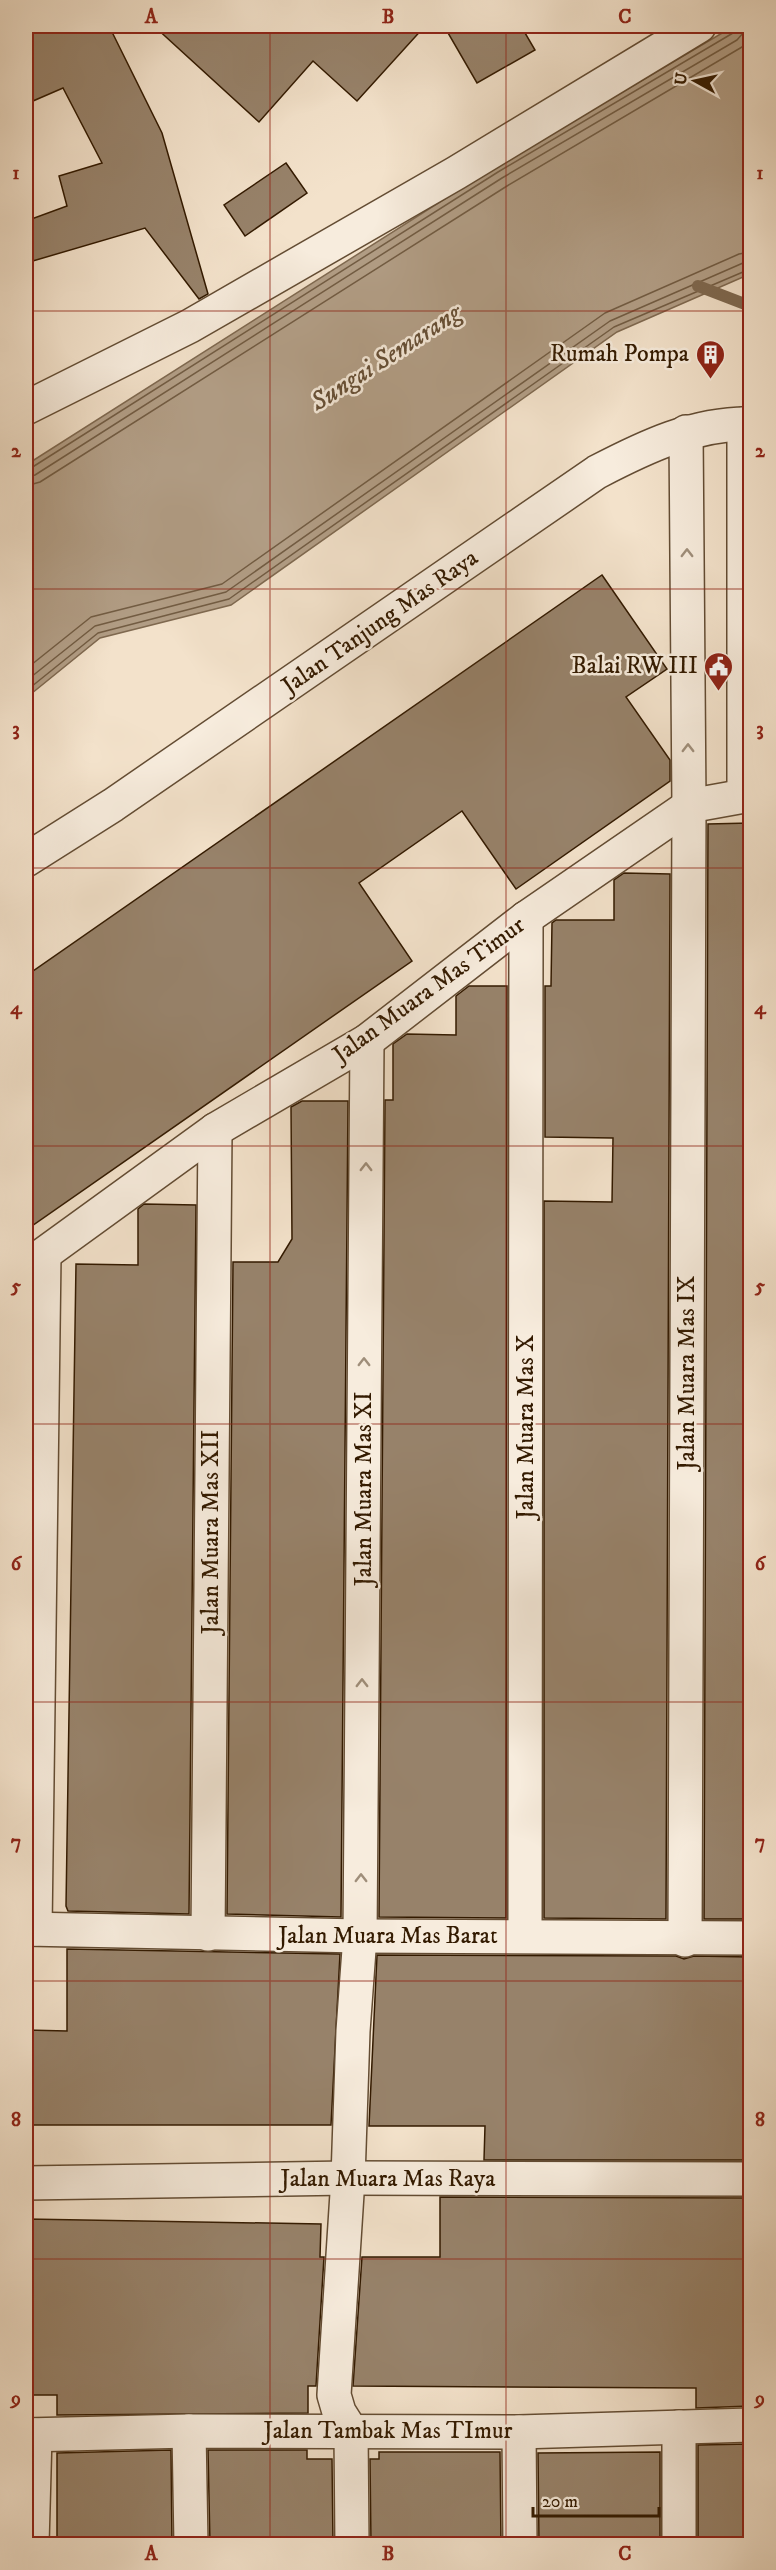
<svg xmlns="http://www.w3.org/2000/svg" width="776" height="2570" viewBox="0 0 776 2570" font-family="'IM FELL DW Pica',serif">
<rect width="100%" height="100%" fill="#f3e2cb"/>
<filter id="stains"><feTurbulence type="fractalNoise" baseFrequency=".00333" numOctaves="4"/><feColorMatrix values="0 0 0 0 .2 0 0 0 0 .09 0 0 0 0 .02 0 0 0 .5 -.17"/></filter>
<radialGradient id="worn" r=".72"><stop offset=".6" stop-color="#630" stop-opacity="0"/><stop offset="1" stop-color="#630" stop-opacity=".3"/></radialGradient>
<!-- water -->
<path fill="#b29e86" stroke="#7f6950" stroke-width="1.5" d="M734,26h16v248l-133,58 -386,273 -131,33 -74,60v-233l469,-298z"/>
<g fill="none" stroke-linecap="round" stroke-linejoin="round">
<!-- shore -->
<g stroke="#725c43" stroke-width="1.5">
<path d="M26,469l5,-1 467,-296 235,-139 3,-7"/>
<path d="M26,477l9,-2 467,-297 235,-138 6,-7 1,-7"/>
<path d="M26,486l14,-4 467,-296 235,-139 8,-10"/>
<path d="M26,669l65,-52 131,-33 383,-271 134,-59 11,-2"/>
<path d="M26,681l69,-55 131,-34 384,-271 133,-58 7,-2"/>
<path d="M26,691l72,-58 131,-34 385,-272 136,-58"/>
</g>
<!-- stream -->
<path stroke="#7f6950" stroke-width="12" d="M698,286l52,20"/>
</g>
<!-- building -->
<g fill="#97826a" stroke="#331a00" stroke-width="1.5">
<path d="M26,26h83l53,107 46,161 -9,5 -54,-71 -119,35v-42l41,-15 -8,-30 43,-13 -39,-75 -37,16z"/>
<path d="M154,26h271l-68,75 -44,-40 -54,61z"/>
<path d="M444,26h77l14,24 -58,33z"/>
<path d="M286,163l21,30 -62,43 -21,-31z"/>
<path d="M602,575l65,94 -41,28 44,63v21l-154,108 -54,-78 -103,72 53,78 -386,269v-254z"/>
<path d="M750,823v1096h-46l4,-1095z"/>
<path d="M624,873l46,1 -4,1045 -122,-1v-717l68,1 1,-64 -68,-1v-151h6l1,-63 4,-3h58v-40z"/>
<path d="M469,986h38l-1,932 -127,-1 6,-817h8v-56l14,-10 49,1v-39z"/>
<path d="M302,1101h46l-7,816 -114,-3 6,-652h45l14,-23 -1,-132z"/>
<path d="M144,1204l52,1 -7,709 -121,-3 -2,-5 10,-642 62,1v-56z"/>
<path d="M67,1949l273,5 -9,171h-305v-95l41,1z"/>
<path d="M377,1955l299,1 8,3 10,-3 56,1v203h-266l1,-34h-116z"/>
<path d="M440,2197l310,1v208l-54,2v-20l-343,-2 9,-129h78z"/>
<path d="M26,2219l295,5 -1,33h4l-8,129h-8v27l-251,2v-20h-31z"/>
<path d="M750,2444v100h-52v-99z"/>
<path d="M171,2450l1,94h-115v-91z"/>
<path d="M208,2450h99v9h25l1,85h-123z"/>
<path d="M379,2452h121l1,92h-130l-1,-85h9z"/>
<path d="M660,2452v92h-121l-1,-91z"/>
</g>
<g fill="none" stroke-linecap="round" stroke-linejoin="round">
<defs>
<g id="minor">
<path d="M26,408l164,-82 266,-153 243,-147"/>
<path d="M744,795v-371"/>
<path d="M26,1267l189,-137 152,-89 159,-123 163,-112 61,-11"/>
<path d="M26,1929l334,7 390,2"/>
<path d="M35,1929l9,-674"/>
<path d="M208,1934l7,-804"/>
<path d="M525,1936l1,-1018"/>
<path d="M685,1940l4,-1134 -3,-374"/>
<path d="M26,2183l322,-5 402,1"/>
<path d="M189,2431l2,113"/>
<path d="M519,2432l1,112"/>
<path d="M26,2435l163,-4 330,1 231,-7"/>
<path d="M32,2544l3,-109"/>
<path d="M352,2544l-1,-113 -12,-19 -5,-17 14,-217 5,-147 7,-95 7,-895"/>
<path d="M679,2544v-117"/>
</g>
<path id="tertiary" d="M26,860l87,-55 484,-333c48,-25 98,-49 153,-48"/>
</defs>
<!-- minor casing -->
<use href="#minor" stroke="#634c33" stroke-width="36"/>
<!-- tertiary casing -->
<use href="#tertiary" stroke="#634c33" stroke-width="36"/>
<!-- minor -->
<use href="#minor" stroke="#f7ecdd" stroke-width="33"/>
<!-- tertiary -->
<use href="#tertiary" stroke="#f7ecdd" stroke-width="33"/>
</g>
<!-- one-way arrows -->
<defs><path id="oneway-chevron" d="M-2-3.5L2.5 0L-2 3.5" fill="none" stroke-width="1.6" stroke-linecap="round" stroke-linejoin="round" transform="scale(1.5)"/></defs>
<g stroke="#9f8e7a">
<use href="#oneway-chevron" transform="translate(687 553) rotate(-90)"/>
<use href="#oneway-chevron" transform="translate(688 748) rotate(-90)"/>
<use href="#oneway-chevron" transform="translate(366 1167) rotate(-90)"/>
<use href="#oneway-chevron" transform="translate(364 1362) rotate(-90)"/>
<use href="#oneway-chevron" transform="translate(362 1683) rotate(-90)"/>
<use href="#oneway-chevron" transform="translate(361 1878) rotate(-90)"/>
</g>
<!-- grid -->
<path fill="none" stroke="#8f2418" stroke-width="1.5" stroke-opacity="0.55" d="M270,26v2518M506,26v2518M26,311h724M26,589h724M26,868h724M26,1146h724M26,1424h724M26,1702h724M26,1981h724M26,2259h724"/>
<!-- icons -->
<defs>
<symbol id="building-pin" viewBox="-11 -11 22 30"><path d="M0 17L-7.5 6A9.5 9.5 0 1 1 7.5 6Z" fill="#8f2418" stroke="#f7ecdd"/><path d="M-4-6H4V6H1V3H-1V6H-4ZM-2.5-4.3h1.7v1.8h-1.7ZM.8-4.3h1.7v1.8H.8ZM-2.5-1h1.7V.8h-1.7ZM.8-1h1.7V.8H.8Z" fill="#fff"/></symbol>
<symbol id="civic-pin" viewBox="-11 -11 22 30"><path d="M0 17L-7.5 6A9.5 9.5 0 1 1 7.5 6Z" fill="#8f2418" stroke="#f7ecdd"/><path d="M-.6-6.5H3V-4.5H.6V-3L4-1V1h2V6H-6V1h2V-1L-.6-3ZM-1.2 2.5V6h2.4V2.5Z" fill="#fff"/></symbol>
</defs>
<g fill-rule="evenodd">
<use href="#building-pin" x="694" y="338" width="33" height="45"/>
<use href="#civic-pin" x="702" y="650" width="33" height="45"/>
</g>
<g text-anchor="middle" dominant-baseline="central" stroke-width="5" stroke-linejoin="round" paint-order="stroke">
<!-- poi labels -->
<g font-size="24" fill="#331a00" stroke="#f7ecdd" text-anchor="end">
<text x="689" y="354">Rumah Pompa</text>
<text x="698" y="666">Balai RW III</text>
</g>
<!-- street labels -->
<g font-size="24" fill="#331a00" stroke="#f7ecdd">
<text transform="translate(380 622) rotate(-35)">Jalan Tanjung Mas Raya</text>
<text transform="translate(429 990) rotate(-36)">Jalan Muara Mas Timur</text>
<text transform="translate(687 1373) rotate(-90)">Jalan Muara Mas IX</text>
<text transform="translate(526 1427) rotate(-90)">Jalan Muara Mas X</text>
<text transform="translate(364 1489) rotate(-90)">Jalan Muara Mas XI</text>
<text transform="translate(211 1532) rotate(-90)">Jalan Muara Mas XII</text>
<text x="388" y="1936">Jalan Muara Mas Barat</text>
<text x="388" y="2179">Jalan Muara Mas Raya</text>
<text x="388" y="2431">Jalan Tambak Mas TImur</text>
</g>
<!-- water labels -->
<g font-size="26" font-style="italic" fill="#664f36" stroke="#f7ecdd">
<text transform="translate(386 358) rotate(-33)">Sungai Semarang</text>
</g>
</g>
<!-- margin -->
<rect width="776" height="2570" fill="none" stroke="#f3e2cb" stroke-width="66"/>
<!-- north arrow -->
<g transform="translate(695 81) rotate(278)" stroke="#f7ecdd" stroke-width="4.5" paint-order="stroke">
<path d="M0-4.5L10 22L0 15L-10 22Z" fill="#331a00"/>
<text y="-9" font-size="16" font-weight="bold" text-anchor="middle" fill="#331a00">U</text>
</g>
<!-- scale -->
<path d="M533 2507v9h126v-9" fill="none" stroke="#331a00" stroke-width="3"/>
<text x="542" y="2507" font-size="18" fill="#331a00" stroke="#f7ecdd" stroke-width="4.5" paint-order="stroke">20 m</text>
<rect x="33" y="33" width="710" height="2504" fill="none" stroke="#8f2418" stroke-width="2"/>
<g font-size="20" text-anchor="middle" font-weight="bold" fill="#8f2418">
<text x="151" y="23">A</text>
<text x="388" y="23">B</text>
<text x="625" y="23">C</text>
<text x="16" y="179">1</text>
<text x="760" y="179">1</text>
<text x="16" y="457">2</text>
<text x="760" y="457">2</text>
<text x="16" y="735">3</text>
<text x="760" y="735">3</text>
<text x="16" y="1014">4</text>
<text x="760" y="1014">4</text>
<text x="16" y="1292">5</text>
<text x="760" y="1292">5</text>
<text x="16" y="1570">6</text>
<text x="760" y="1570">6</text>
<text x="16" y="1848">7</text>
<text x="760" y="1848">7</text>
<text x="16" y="2126">8</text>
<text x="760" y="2126">8</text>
<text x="16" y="2405">9</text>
<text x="760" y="2405">9</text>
<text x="151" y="2560">A</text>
<text x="388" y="2560">B</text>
<text x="625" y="2560">C</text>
</g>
<rect width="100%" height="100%" filter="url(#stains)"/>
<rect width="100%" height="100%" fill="url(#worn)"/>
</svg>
